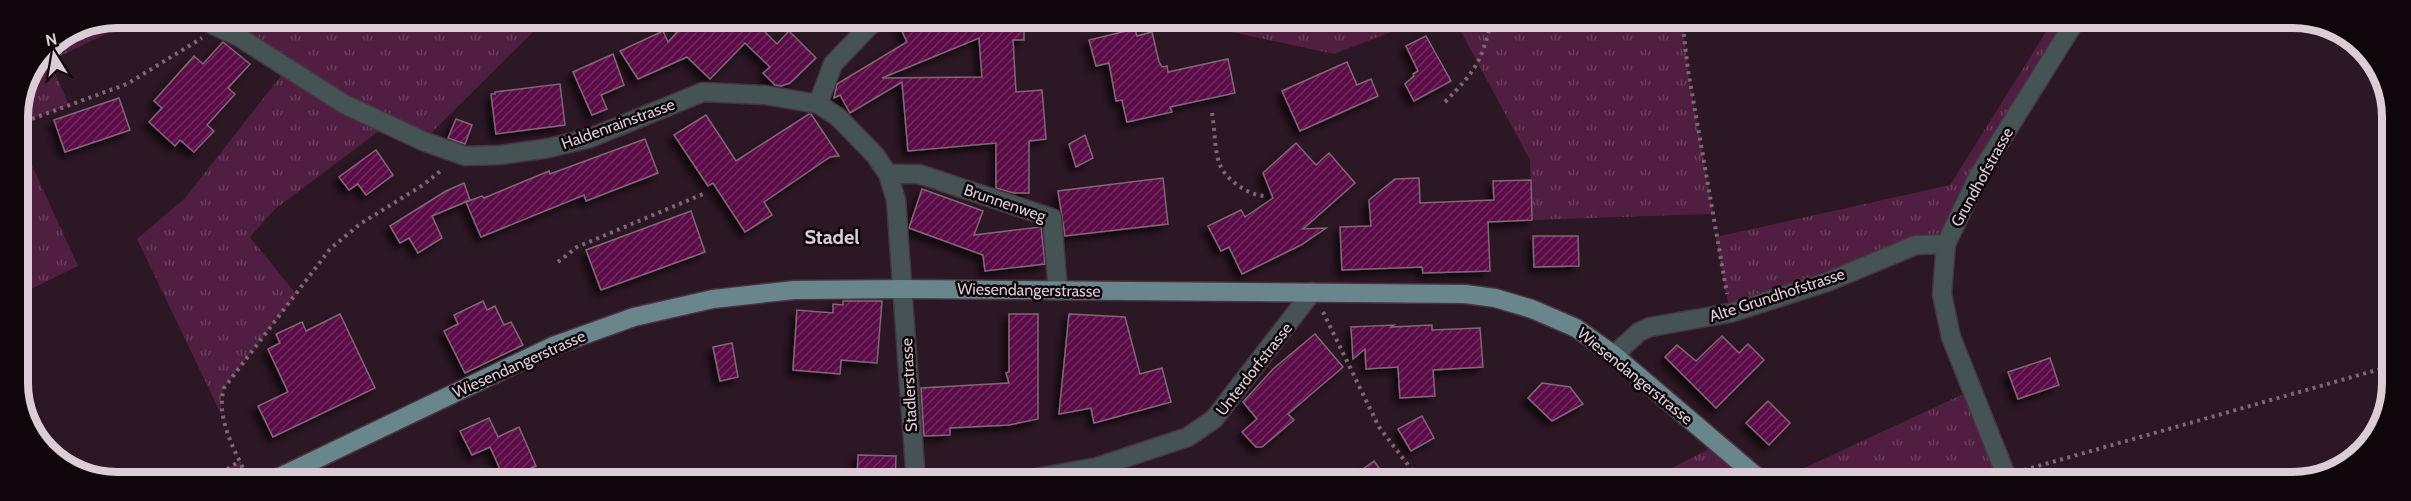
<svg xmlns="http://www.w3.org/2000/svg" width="2411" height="501" viewBox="0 0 2411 501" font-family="Cabin,sans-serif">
<defs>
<pattern id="grass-tufts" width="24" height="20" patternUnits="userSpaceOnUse" patternTransform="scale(1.5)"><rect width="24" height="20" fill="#501e40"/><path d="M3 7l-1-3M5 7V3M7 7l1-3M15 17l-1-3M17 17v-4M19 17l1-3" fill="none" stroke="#693e5b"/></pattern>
<pattern id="building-hatch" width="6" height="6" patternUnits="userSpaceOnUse" patternTransform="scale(1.5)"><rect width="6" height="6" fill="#5b0946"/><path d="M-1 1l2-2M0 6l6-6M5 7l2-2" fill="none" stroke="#722c60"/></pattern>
<filter id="shadow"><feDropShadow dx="-5.5" dy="5.5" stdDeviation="3" flood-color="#0009"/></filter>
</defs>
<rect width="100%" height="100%" fill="#2c1724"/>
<!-- grass -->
<g fill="url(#grass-tufts)">
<path d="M117,18h22l-89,43 19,44 -51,19v-13l29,-64z"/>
<path d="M199,18h348l-124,123 -36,-16 -112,84 -25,28 46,57 -72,94 -4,14 2,14 -85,-177 48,-41 103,-131z"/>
<path d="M1171,19h254l-91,35z"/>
<path d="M1454,19h228l6,51 25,144 -181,6 -2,-60z"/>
<path d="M2052,20h24l-130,224 -216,69 -14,-76 234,-52 91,-145z"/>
<path d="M18,135l60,131 -59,29z"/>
<path d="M1972,390l37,93 -235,-1z"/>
<path d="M1718,444l45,38h-118z"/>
<path d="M240,461l9,20h-41z"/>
</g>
<!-- building -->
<g fill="url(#building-hatch)" stroke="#816776" stroke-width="1.5" fill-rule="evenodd" filter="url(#shadow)">
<path d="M690,18l62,1 25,25 12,-13 27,27 -26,25 -9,3 -6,-1 -12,-12 7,-6 -25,-24 -35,36 -23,-22 -49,22 -18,-28 43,-20 5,11z"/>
<path d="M896,19h128v21h-11l3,52 26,-2 4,49 -17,2v52h-15l-18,-5v-45l-88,8 -6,-69 -52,31 -10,-18 -6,3 3,-14 70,-42zM979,38l3,39 -100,1z"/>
<path d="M1135,29l2,7 15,-4 7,30 3,5 5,-1 1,6 60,-13 7,34 -65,14 2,5 -45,10 -5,-22 -6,1 -7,-38 -13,3 -7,-26z"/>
<path d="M1426,36l25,45 -37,20 -9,-17 9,-8 -1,-2 5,-3 -12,-25z"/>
<path d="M223,42l27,22 -22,24 7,6 -28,31 7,6 -20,21 -14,-12 -5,6 -26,-24 13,-14 -8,-7 40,-45 9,8z"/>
<path d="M613,54l11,31 -23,10 6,14 -15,6 -19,-43z"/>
<path d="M1347,62l10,23 14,-6 7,17 -78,35 -18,-40z"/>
<path d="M560,84l5,41 -69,9 -5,-40h4v-2z"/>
<path d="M119,98l11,32 -65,22 -11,-32z"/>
<path d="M809,114h2l28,42 -9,1 -66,45 8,13 -27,17 -32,-49 -5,3 -34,-51 32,-20 30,46z"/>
<path d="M456,119l16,6 -7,19 -17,-6z"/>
<path d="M1085,135l8,23 -17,9 -7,-23z"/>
<path d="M645,139l13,34 -72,28 -2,-6 -103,42 -15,-35 16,-6 2,2 65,-27 1,3z"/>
<path d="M1296,143l20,22 13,-12 26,30 -52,46 23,-1 -25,17 -59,29 -13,-27 -8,4 -13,-25 33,-16 4,7 28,-19 -10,-25z"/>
<path d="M376,150l17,25 -27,20 -8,-11 -9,6 -10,-13z"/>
<path d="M1163,178l5,46 -103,12 -7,-45z"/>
<path d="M1419,178l1,25 74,-3 -1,-19 38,-1 1,40 -44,2 2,49 -67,2 -1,-6 -80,3 -2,-43 31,-1 -2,-26 26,-21z"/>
<path d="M464,183l6,17 -38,16 10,22 -24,15 -9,-15 -9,5 -10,-17 56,-35z"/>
<path d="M922,189l61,22 -9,24 67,-8 4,37 -60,7 -2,-16 -74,-27z"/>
<path d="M691,211l14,41 -104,38 -15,-40z"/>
<path d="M1533,236h45l1,30 -45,1z"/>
<path d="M483,301l4,9 8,-4 9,19 7,-3 12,23 -58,28 -21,-42 14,-7 -4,-9z"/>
<path d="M843,301h39l-5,62 -36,-3 -1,14 -47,-4 4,-60 36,3v-9l10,1z"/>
<path d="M340,314l35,74 -102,49 -15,-31 30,-14 -20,-43 12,-6 -4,-9 26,-12 4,9z"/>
<path d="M1009,314h29v105l-29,6 -59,3v7l-26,1 -3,-48 88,-5 -3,-10 3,-1z"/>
<path d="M1069,314l56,3 15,57 22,-6 9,34 -77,21 -3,-15 -32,6z"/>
<path d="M1394,325l-3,2 41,-2v5l48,-2 3,39 -50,3 2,26 -35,2 -2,-31 -32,2 -1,-20 -12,10 -2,-32z"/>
<path d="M1315,334l28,33 -55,47 6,6 -32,27h-6l-14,-15 15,-13 -14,-17 30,-33z"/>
<path d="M1722,336l17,17 9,-9 16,16 -48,48 -51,-51 12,-12 19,16z"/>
<path d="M732,343l6,34 -18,4 -7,-34z"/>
<path d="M2050,358l9,27 -41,14 -10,-27z"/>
<path d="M1542,383l28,4 13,17 -31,17 -24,-23z"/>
<path d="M1768,401l22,22 -21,22 -23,-22z"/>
<path d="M1422,416l12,22 -23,13 -13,-22z"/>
<path d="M489,418l9,19 21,-10 17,39 -31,14 -15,-33 -18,8 -12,-24z"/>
<path d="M858,455l38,1 -1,26h-38z"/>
<path d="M1374,461l15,21h-44z"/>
</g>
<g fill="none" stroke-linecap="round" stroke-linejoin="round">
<defs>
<g id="minor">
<path d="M199,18l40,19 105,67 79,37 42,15 36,-1 48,-7 41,-10 113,-46 62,3 53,9 20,13 37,38 13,19 8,26 20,282"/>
<path d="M818,104l15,-40 43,-45"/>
<path d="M888,174h31l133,44 6,73"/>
<path d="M1614,355l25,-23 11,-5 80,-14 97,-31 89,-37 30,-1"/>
<path d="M1014,482l83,-15 91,-30 26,-18 98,-127"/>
<path d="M2009,483l-58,-146 -9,-43 4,-50 33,-69 97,-155"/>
</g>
<path id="major" d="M271,481l282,-135 81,-29 79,-18 81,-9 109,-1 562,5 30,4 37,11 44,19 38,27 149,127"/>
</defs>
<!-- minor casing -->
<use href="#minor" stroke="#483440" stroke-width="21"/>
<!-- major casing -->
<use href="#major" stroke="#483440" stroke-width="21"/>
<!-- path -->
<g stroke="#7b6874" stroke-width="4" stroke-dasharray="3 4.5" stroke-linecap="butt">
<path d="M1682,19l6,51 39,224"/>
<path d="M1445,102c31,-32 36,-39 47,-83"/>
<path d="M1212,113c3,16 2,37 8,52 6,15 30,31 45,31"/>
<path d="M18,124l109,-40 75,-46"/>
<path d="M558,262l19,-15 126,-53"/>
<path d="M1323,312l56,115 42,55"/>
<path d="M2024,470l367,-104"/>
<path d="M208,481l32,-20"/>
<path d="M249,481c-13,-29 -34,-62 -25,-93l106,-139 30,-25 63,-39 20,-16"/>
</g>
<!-- minor -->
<use href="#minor" stroke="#455355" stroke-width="18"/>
<!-- major -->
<use href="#major" stroke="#69868c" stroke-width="18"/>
</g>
<g text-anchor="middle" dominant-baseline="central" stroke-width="5" stroke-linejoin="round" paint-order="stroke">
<!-- street labels -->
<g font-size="16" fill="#dbccd5" stroke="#0e060b">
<text transform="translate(618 124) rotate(-20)">Haldenrainstrasse</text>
<text transform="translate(1982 177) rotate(-61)">Grundhofstrasse</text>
<text transform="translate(1005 203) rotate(19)">Brunnenweg</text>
<text transform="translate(1029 290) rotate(1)">Wiesendangerstrasse</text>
<text transform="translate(1777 295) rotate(-18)">Alte Grundhofstrasse</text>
<text transform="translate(519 364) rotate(-24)">Wiesendangerstrasse</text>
<text transform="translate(1254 369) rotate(-52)">Unterdorfstrasse</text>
<text transform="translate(1635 376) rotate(39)">Wiesendangerstrasse</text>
<text transform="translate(909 385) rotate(-93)">Stadlerstrasse</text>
</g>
<!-- quarter labels -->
<g font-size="20" font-weight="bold" fill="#dbccd5" stroke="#0e060b">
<text x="832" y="237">Stadel</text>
</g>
</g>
<!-- crop -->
<path d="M0 0H2411V501H0ZM117 28H2293A89 89 0 0 1 2382 117V383A89 89 0 0 1 2293 472H117A89 89 0 0 1 28 383V117A89 89 0 0 1 117 28Z" fill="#0e060b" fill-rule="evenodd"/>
<path fill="none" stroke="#dbccd5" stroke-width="8" d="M117 28H2293A89 89 0 0 1 2382 117V383A89 89 0 0 1 2293 472H117A89 89 0 0 1 28 383V117A89 89 0 0 1 117 28Z"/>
<!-- north arrow -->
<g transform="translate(54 54) rotate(349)" stroke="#0e060b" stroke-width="4.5" paint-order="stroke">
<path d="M0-4.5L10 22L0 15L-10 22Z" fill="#dbccd5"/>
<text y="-9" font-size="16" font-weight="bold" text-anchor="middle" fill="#dbccd5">N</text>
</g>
</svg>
